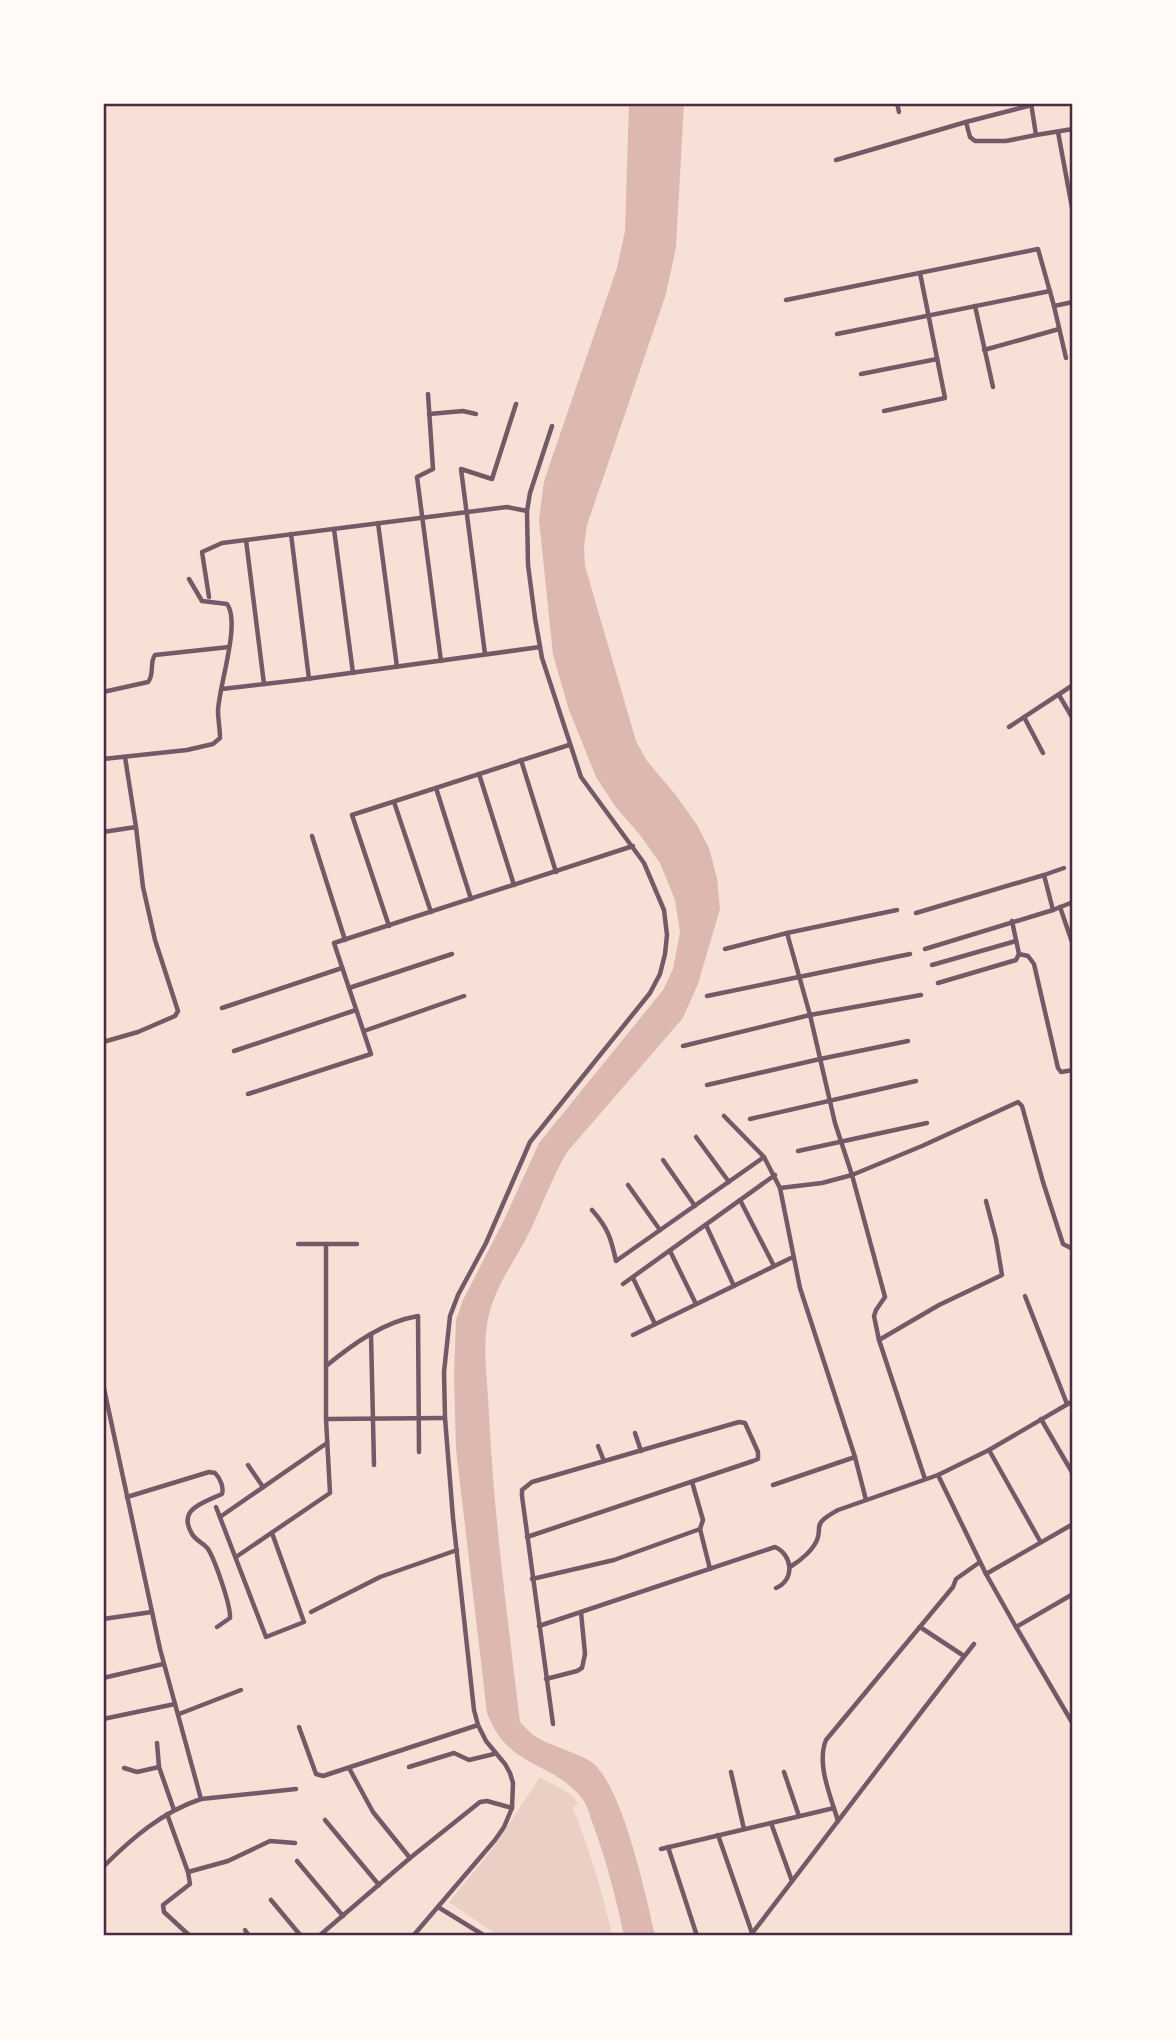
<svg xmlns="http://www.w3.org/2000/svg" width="1176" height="2039" viewBox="0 0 1176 2039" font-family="'DejaVu Sans',sans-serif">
<rect width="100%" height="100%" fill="#f7e1d7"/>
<!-- green -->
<path fill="#ebcfc5" d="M540,1777l30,17 8,9 -5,5c16,42 30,83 39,128h-113l-50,-34 42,-51z"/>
<!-- water -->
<path fill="#dcb8b0" d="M629,103h55l-8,144 -10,47 -79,231 -3,22 1,19 51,175 11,20 28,33 22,31 12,23 8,30 3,31 -22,75 -15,34 -116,134c-14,24 -24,51 -36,77 -15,31 -36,56 -43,90 -6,31 0,65 1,96 5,103 19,205 31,307 5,5 10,11 16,15 17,10 37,14 54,24 32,21 56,135 65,175h-31c-8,-38 -17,-73 -30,-109 -4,-10 -6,-22 -13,-30 -32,-38 -72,-27 -94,-84l-31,-264 -2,-73 2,-56 7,-20 41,-80 35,-77 124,-153 10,-21 7,-37 -5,-32 -15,-37 -20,-28 -25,-29 -19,-29 -27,-67 -16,-55 -14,-135 5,-39 73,-213 8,-37z"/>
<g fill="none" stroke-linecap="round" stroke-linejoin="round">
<!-- minor -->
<g stroke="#755966" stroke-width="4.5">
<path d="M897,103l2,9"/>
<path d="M1031,103l5,32 37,-6"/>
<path d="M966,122l66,-17"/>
<path d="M1058,132l15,81"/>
<path d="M836,160l130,-38 4,15 5,4h31l30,-6"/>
<path d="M786,300l252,-51 16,57"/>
<path d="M975,306l18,81"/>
<path d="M837,334l213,-43"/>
<path d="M984,350l75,-21"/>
<path d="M1066,358l-12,-52 19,-4"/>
<path d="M861,374l76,-15"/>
<path d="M428,394l5,75 -16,8 24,184"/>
<path d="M884,411l61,-13 -25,-125"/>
<path d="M429,414l34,-3 13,3"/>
<path d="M378,523l19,144"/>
<path d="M334,529l19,144"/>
<path d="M291,534l18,145"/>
<path d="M246,540l18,144"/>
<path d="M209,597l-7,-45 20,-9 285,-36 20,4"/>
<path d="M485,654l-24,-185 31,10 24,-75"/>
<path d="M222,689l77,-9 241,-33"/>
<path d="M103,692l45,-10c7,-8 1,-19 7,-27l74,-8"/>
<path d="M1059,695l14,24"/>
<path d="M1024,717l19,36"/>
<path d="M1009,727l64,-42"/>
<path d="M103,759l84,-9 26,-6 7,-6c0,-9 -2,-19 -2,-27 1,-26 23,-88 9,-107l-25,-3 -13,-22"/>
<path d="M521,760l35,112"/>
<path d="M479,774l35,111"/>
<path d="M436,788l35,111"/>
<path d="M394,802l37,110"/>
<path d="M103,832l33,-5 -11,-70"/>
<path d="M312,836l33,104"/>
<path d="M1044,875l20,-7"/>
<path d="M1060,907l13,38"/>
<path d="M916,913l128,-38 9,35"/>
<path d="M389,926l-37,-111 217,-70"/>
<path d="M787,933l23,82 25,108 17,52 33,122 -9,13 -2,6 5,24 46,139"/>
<path d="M725,949l62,-16 110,-23"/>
<path d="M925,949l128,-39 20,-8"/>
<path d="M1019,954l9,2 6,8 24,104 3,4 12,-2"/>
<path d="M932,965l84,-24"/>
<path d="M938,983l78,-23 3,-6 -7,-33"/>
<path d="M349,988l103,-34"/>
<path d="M707,996l203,-42"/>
<path d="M222,1008l120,-40"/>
<path d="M364,1031l100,-35"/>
<path d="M103,1042l35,-10 37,-16 3,-5 -23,-71 -12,-53 -7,-60"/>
<path d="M683,1046l127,-31 111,-20"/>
<path d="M234,1051l122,-41"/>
<path d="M707,1085l113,-26 88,-18"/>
<path d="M248,1094l123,-40 -37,-111 299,-97"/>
<path d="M724,1116l40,41 16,31 20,100 55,169 11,43"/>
<path d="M750,1119l166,-38"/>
<path d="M696,1137l33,45"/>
<path d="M798,1151l129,-28"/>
<path d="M663,1160l32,46"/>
<path d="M628,1185l32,45"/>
<path d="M780,1188l42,-5 30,-8 70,-29 96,-44 4,4 21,76 20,62 10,5"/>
<path d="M740,1200l34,66"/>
<path d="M592,1210c16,18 19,28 24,51l148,-104"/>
<path d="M706,1225l28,61"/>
<path d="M298,1244h59"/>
<path d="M670,1251l26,53"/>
<path d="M633,1278l22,46"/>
<path d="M623,1284l152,-109"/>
<path d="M1025,1296l42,108"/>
<path d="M371,1334l3,131"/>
<path d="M633,1335l160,-78"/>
<path d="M879,1340l60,-35 63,-30 -6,-36 -10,-38"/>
<path d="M326,1366c27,-22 57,-44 92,-50l1,136"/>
<path d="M103,1384l57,265 41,150c-39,13 -69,39 -98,68"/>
<path d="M326,1419l119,-1"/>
<path d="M1041,1419l32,55"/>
<path d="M635,1433l6,18"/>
<path d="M598,1446l6,15"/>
<path d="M989,1450l51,91"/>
<path d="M248,1465l15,22"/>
<path d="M938,1475l48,99 30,53 57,-33"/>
<path d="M773,1485l82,-28"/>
<path d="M127,1497l82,-25 6,1c5,5 9,14 7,21 -19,9 -45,15 -30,40 4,7 12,9 16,15 7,11 23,57 22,69l-13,9"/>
<path d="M216,1507l50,130 38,-15 -32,-89"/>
<path d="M220,1517l107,-74"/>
<path d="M700,1529l10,40"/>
<path d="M527,1537l226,-76 5,-2v-7l-13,-29 -6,-1 -207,60 -10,8v6c10,76 20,152 31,228"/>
<path d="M236,1557l94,-64 -4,-74v-175"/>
<path d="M790,1567c10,-6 25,-18 28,-30 2,-7 -1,-12 5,-17 4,-4 10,-7 15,-10l100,-35 51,-25 84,-49"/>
<path d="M986,1574l87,-50"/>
<path d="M532,1579l82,-19 86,-31 3,-9 -11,-38"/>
<path d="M311,1612l69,-35 77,-27"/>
<path d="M103,1619l49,-7"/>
<path d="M539,1626l236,-79c18,8 20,33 1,41"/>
<path d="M920,1627l44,29"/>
<path d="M1016,1627l57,97"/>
<path d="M103,1678l60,-14"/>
<path d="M546,1679l31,-8 5,-3 3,-14 -4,-42"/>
<path d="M179,1714l62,-24"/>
<path d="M103,1719l72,-15"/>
<path d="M299,1727l17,47 7,2 155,-51"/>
<path d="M157,1743l2,24 15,43"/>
<path d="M409,1767l45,-14 15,7 25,-6"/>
<path d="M124,1768l13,4 22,-5"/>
<path d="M349,1768l24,44 37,46"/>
<path d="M731,1772l13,57"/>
<path d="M784,1772l15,44"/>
<path d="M201,1799l95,-10"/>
<path d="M167,1814l21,58 2,12 -27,21 1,7 26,24"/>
<path d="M325,1820l54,65"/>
<path d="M838,1821c-7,-24 -22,-57 -12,-81l127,-153 3,-8 24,-17"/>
<path d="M771,1823l21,58"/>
<path d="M718,1835l34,98"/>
<path d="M668,1847l29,89"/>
<path d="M661,1849l173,-41"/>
<path d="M297,1861l46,55"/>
<path d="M188,1872l40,-11 42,-20 25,2"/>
<path d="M271,1900l30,36"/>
<path d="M438,1907l47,29"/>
<path d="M245,1930l4,6"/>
<path d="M319,1936l91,-78 70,-56 7,-1 25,7"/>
<path d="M413,1936l82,-96 9,-13 8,-19 1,-25 -3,-10 -5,-9 -19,-23 -8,-16 -4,-15 -21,-192 -8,-100 -1,-46 6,-56 8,-21 28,-52 44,-101 120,-149 10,-19 5,-20 2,-19 -3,-25 -20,-47 -63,-86 -39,-119 -7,-40 -7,-53 -1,-54 3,-18 22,-67"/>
<path d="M750,1936c75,-97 148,-195 224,-292"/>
</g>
</g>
<!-- border -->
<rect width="1176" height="2039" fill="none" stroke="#fffaf5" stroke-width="210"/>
<rect x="105" y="105" width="966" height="1829" fill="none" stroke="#4a2c40" stroke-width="2.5"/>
</svg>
